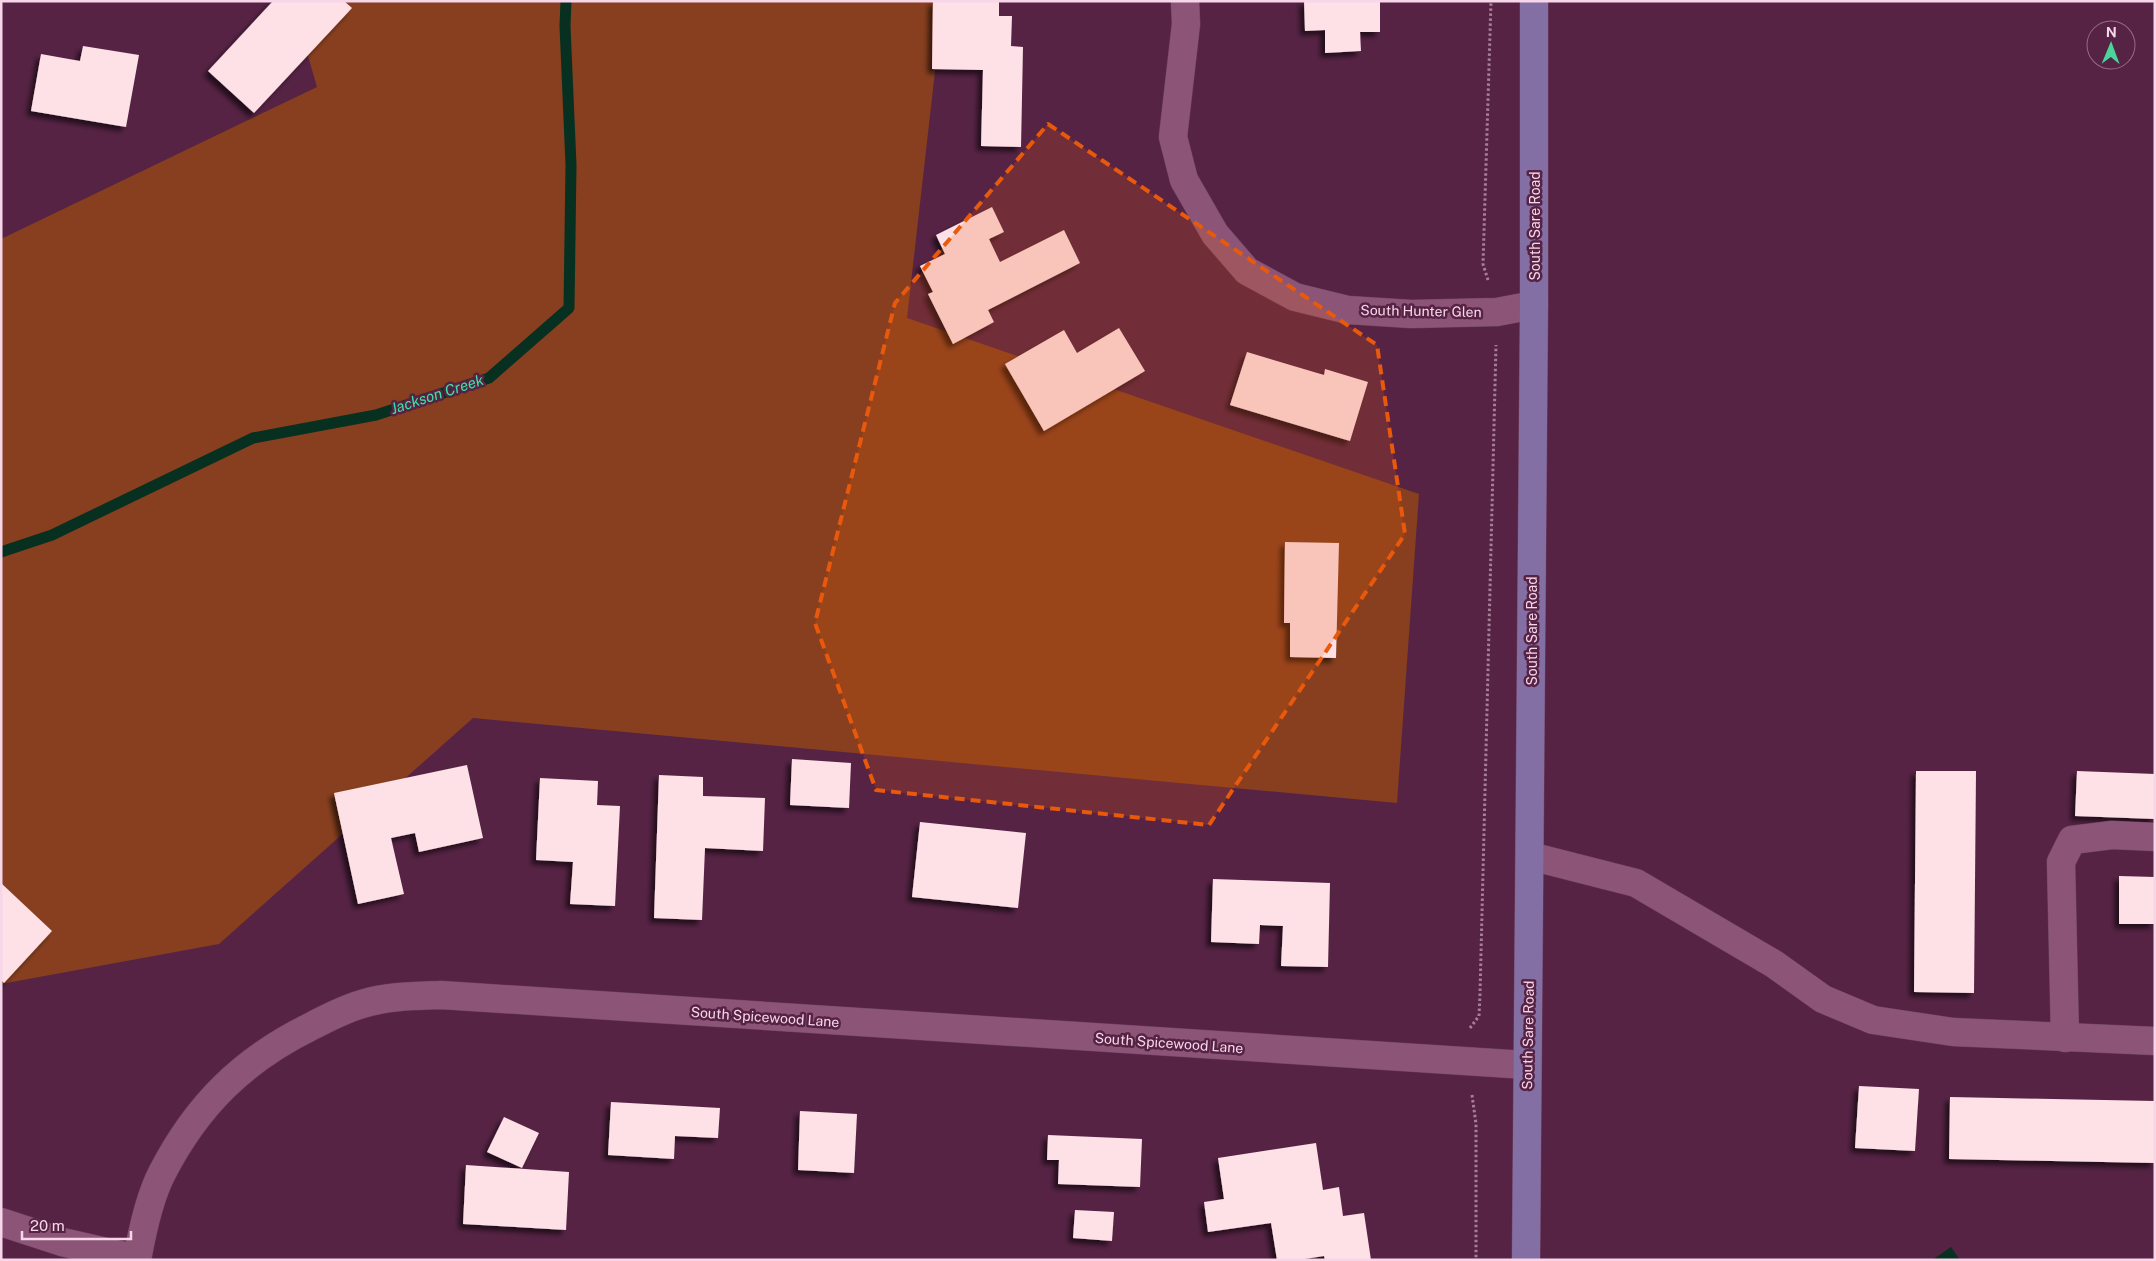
<svg xmlns="http://www.w3.org/2000/svg" width="2156" height="1261" viewBox="0 0 2156 1261" font-family="'Public Sans',sans-serif">
<defs>
<filter id="shadow"><feDropShadow dx="-4.5" dy="4.5" stdDeviation="2.5" flood-color="#0009"/></filter>
</defs>
<rect width="100%" height="100%" fill="#562344"/>
<!-- green -->
<path fill="#873f1f" d="M292,1h651l-36,317 512,176 -22,309 -924,-85 -254,226 -218,40v-745l316,-152z"/>
<!-- water -->
<path fill="#083020" d="M1951,1247l9,13h-28z"/>
<g fill="none" stroke-linecap="round" stroke-linejoin="round">
<!-- stream -->
<path stroke="#083020" stroke-width="11" d="M1,552l51,-17 201,-97 123,-23 113,-37 80,-70 2,-143 -6,-139 1,-25"/>
</g>
<!-- building -->
<g fill="#fee0e7" filter="url(#shadow)">
<path d="M273,1h71l8,7 -98,105 -46,-42z"/>
<path d="M933,1h66v15h13l-1,30 12,1 -2,100 -40,-1 2,-76 -51,-1z"/>
<path d="M1304,1h76v31h-20l1,19 -36,2v-23l-20,1z"/>
<path d="M83,46l56,9 -13,72 -95,-16 10,-57 39,7z"/>
<path d="M992,207l12,25 -15,7 11,23 64,-32 16,33 -92,47 6,12 -41,22 -25,-50 5,-2 -13,-26 25,-12 -9,-19z"/>
<path d="M1119,328l26,43 -101,60 -39,-67 59,-34 13,23z"/>
<path d="M1247,352l77,23 1,-6 43,13 -18,59 -120,-36z"/>
<path d="M1285,542l54,1 -3,115 -46,-1v-34h-6z"/>
<path d="M792,759l59,4 -2,45 -59,-3z"/>
<path d="M467,765l16,73 -64,14 -4,-19 -24,5 13,56 -46,10 -24,-111z"/>
<path d="M1916,771h60l-2,222 -60,-1z"/>
<path d="M2077,771l78,3v45l-80,-3z"/>
<path d="M659,775l44,2v19l62,2 -2,53 -58,-3 -3,72 -48,-2z"/>
<path d="M540,778l58,3 -1,24 23,1 -5,100 -45,-2 3,-42 -37,-2z"/>
<path d="M920,822l106,11 -8,75 -106,-11z"/>
<path d="M2119,876l36,1v47h-36z"/>
<path d="M1213,879l117,4 -2,84 -47,-1 2,-40 -23,-1 -1,19 -48,-2z"/>
<path d="M1,883l51,48 -48,52 -3,-3z"/>
<path d="M1859,1086l60,3 -4,62 -60,-3z"/>
<path d="M1950,1097l205,4v62l-206,-4z"/>
<path d="M611,1102l109,6 -2,30 -43,-2 -1,23 -66,-4z"/>
<path d="M800,1111l57,3 -3,59 -56,-3z"/>
<path d="M504,1117l35,16 -17,35 -35,-16z"/>
<path d="M1048,1135l94,4 -2,48 -82,-3 1,-24h-12z"/>
<path d="M1316,1143l7,47 16,-3 4,29 21,-3 7,47h-46l-1,-4 -26,4h-21l-6,-37 -63,9 -4,-30 20,-3 -6,-41z"/>
<path d="M466,1165l103,7 -3,58 -103,-6z"/>
<path d="M1075,1210l39,2 -2,29 -39,-3z"/>
</g>
<g fill="none" stroke-linecap="round" stroke-linejoin="round">
<defs>
<g id="minor">
<path d="M1185,1l1,23 -13,113 11,43 31,54 32,37 48,26 53,13 63,4 86,-2 37,-7"/>
<path d="M1530,856l106,27 138,81 49,35 50,21 80,12 202,9"/>
<path d="M2065,1038l-4,-176 11,-22 40,-5 43,2"/>
<path d="M1,1222l61,20 75,17"/>
<path d="M137,1260c5,-28 12,-62 25,-87 35,-68 81,-113 148,-146 17,-9 35,-18 52,-23 26,-8 52,-8 79,-9l1086,70"/>
</g>
<path id="major" d="M1526,1260l8,-955v-304"/>
</defs>
<!-- minor casing -->
<use href="#minor" stroke="#6e4260" stroke-width="29"/>
<!-- major casing -->
<use href="#major" stroke="#6e4260" stroke-width="29"/>
<!-- path -->
<g stroke="#a77e97" stroke-width="3" stroke-dasharray="2.5 2.5" stroke-linecap="butt">
<path d="M1488,280l-5,-16 8,-263"/>
<path d="M1470,1028l9,-12 1,-22 16,-649"/>
<path d="M1472,1095l4,29v136"/>
</g>
<!-- minor -->
<use href="#minor" stroke="#8c5577" stroke-width="28"/>
<!-- major -->
<use href="#major" stroke="#846fa5" stroke-width="28"/>
</g>
<!-- marked area -->
<path fill="#e8590c" fill-opacity="0.2" stroke="#e8590c" stroke-width="4" stroke-dasharray="10 6" stroke-linejoin="round" d="M1048,124l329,221 28,189 -196,291 -333,-35 -61,-167 80,-320z"/>
<g text-anchor="middle" dominant-baseline="central" stroke-width="5" stroke-linejoin="round" paint-order="stroke">
<!-- street labels -->
<g font-size="14" fill="#f7d6e9" stroke="#562344">
<text transform="translate(1535 226) rotate(-90)">South Sare Road</text>
<text transform="translate(1421 311) rotate(1)">South Hunter Glen</text>
<text transform="translate(1532 631) rotate(-90)">South Sare Road</text>
<text transform="translate(765 1017) rotate(4)">South Spicewood Lane</text>
<text transform="translate(1528 1035) rotate(-89)">South Sare Road</text>
<text transform="translate(1169 1043) rotate(4)">South Spicewood Lane</text>
</g>
<!-- water labels -->
<g font-size="15" font-style="italic" fill="#3ce4a4" stroke="#562344">
<text transform="translate(437 394) rotate(-18)">Jackson Creek</text>
</g>
</g>
<!-- border -->
<rect width="2156" height="1261" fill="none" stroke="#f7d6e9" stroke-width="5"/>
<!-- north arrow -->
<g transform="translate(2111 45) rotate(1)"><circle r="24" fill="#562344" stroke="#966b86"/>
<path d="M0-4L9 19L0 12L-9 19Z" fill="#4ad49c"/>
<text y="-8" font-size="14" font-weight="bold" text-anchor="middle" fill="#f7d6e9">N</text>
</g>
<!-- scale -->
<path d="M22 1231v8h109v-8" fill="none" stroke="#f7d6e9" stroke-width="2.5"/>
<text x="30" y="1231" font-size="15" fill="#f7d6e9" stroke="#562344" stroke-width="4" paint-order="stroke">20 m</text>
</svg>
